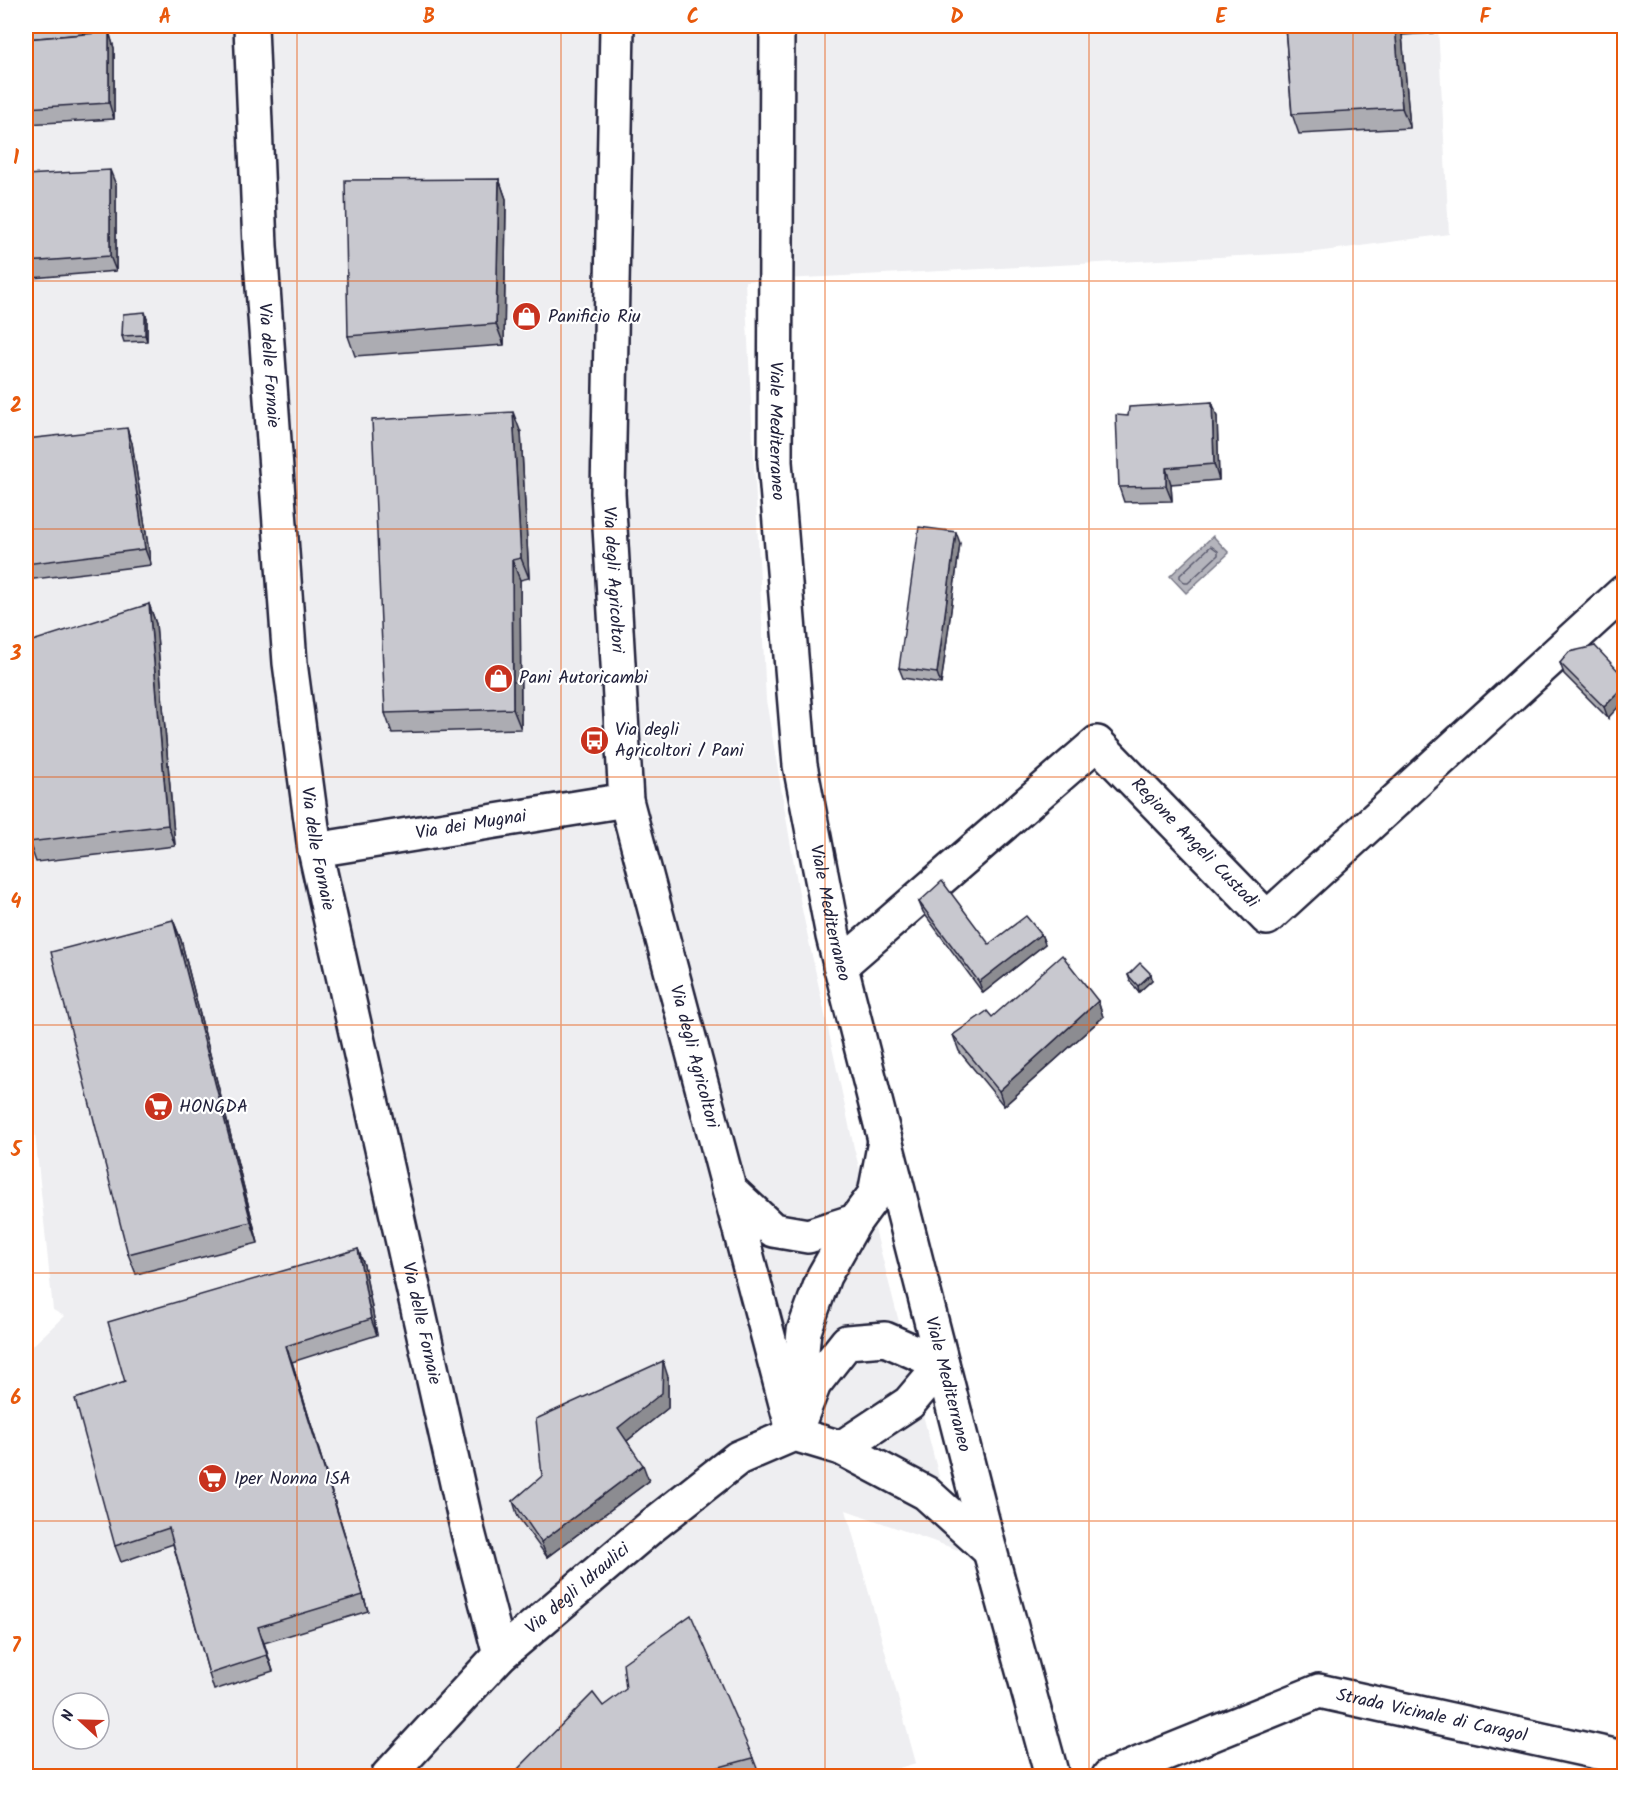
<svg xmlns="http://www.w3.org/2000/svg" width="1650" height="1802" viewBox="0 0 1650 1802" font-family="Kalam,sans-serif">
<rect width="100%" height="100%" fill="#fff"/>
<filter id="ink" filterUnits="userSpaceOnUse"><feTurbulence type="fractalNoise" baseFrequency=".0167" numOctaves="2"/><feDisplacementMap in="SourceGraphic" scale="12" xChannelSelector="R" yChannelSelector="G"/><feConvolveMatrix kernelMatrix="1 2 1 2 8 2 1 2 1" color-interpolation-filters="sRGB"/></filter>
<g filter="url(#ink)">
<!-- built -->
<path fill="#eeeef1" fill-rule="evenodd" d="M26,26h1412l11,208 -133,18 -571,29 21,419 35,205 53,243 104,402 -112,-40 70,253 -45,13h-845v-424l38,-36 -11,-6 -27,-266zM63,1703h36v36h-36z"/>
<!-- water -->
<path fill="#b4b4bc" stroke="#7a7a88" stroke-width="1.5" d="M1213,536l16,17 -43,40 -16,-17z"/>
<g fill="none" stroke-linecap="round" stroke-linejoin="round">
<!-- shore -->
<path stroke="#5c5c6f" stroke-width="1.5" d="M1211,546l7,5v4l-30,28h-3l-5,-5v-3z"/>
<defs>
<g id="minor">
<path id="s1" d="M251,26l9,220 30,417 25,187 153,682 32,123"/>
<path id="s2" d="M617,26l-9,467 18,307 168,634"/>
<path id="s3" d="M315,850l311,-50"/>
<path id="s4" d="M840,966l257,-223 170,175 357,-326"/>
<path d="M730,1190l43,40 35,6 47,-15 20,-27 10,-53"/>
<path d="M796,1408l8,-77 20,-55 31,-55"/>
<path d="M794,1434l20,-50 33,-42 38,-3 57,25 -33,39 -68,45"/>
<path id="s5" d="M388,1776l112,-121 153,-130 85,-67 56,-24 47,14 85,45 64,58"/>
<path id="s6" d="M1109,1776l210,-85 305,67"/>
</g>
<g id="primary">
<path id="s7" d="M777,26l-2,436 25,303 33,171 157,615 62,225"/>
</g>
</defs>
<!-- minor casing -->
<use href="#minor" stroke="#22223b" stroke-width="38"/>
<!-- primary casing -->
<use href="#primary" stroke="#22223b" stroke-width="38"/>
<!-- minor -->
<use href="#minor" stroke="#fff" stroke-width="33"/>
<!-- primary -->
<use href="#primary" stroke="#fff" stroke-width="33"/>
</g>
<!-- wall -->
<g fill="#acacb2" stroke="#22223b" stroke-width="1.5">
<path d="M26,26l60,8 23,-2 5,16v71l-88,5z"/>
<path d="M1285,26h148v7l-31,2 8,93 -111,6 -7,-20z"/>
<path d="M26,175l90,10v86l-84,7 1,7 -7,1z"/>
<path d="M499,179l7,20 -2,146 -149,11 -7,-20z"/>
<path d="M147,318v23l-23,1 -2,-6z"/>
<path d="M1212,402l5,15 2,63 -48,4 1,17 -48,1 -5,-15 9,-71z"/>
<path d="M521,433l8,145 -9,2 1,149 -129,4 -7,-20z"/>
<path d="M26,439l106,4 19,122 -125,15z"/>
<path d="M960,543l-19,141 -38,-6 -4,-10z"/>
<path d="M149,604l7,20 19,222 -139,16 -7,-20z"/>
<path d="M1595,646l13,72 -44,-44 -4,-11z"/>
<path d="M919,902l70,42 52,-10 4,10 -62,49 -60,-81z"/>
<path d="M173,920l8,20 77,303 -122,31 -8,-20z"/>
<path d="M1151,974l1,6 -13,12 -9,-11 -2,-6z"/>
<path d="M1098,1001l5,16 -99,89 -45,-55 -6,-16 39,-18z"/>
<path d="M358,1249l6,16 13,70 -85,27 76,249 -104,32 9,28 -59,19 -5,-16 -36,-130 -52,18 -6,-16 10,-164z"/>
<path d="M668,1377v31l-41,33 22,40 -102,76 -29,-40 -5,-16z"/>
<path d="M603,1706l150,52 7,18h-249z"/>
</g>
<!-- shaded-wall -->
<g fill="#8c8c91" stroke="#22223b" stroke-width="1.5">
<path d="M82,26h4l1,21 -4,-11z"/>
<path d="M1395,26h3l4,9 8,93 -8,-20z"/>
<path d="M109,32l5,16v71l-5,-16z"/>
<path d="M110,170l6,15v86l-6,-15z"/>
<path d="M499,179l7,20 -2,146 -8,-21z"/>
<path d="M27,262l5,16 1,7 -6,-15z"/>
<path d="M145,312l2,6v23l-2,-6z"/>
<path d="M1212,402l5,15 2,63 -5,-16z"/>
<path d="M513,412l8,21 8,145 -8,-20z"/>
<path d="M127,428l5,15 19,122 -6,-16z"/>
<path d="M1166,468l5,16 1,17 -6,-15z"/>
<path d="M956,532l4,11 -19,141 -4,-11z"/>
<path d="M512,560l8,20 1,149 -8,-20z"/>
<path d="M149,604l7,20 19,222 -7,-21z"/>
<path d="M1624,687v14l-16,17 -4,-11z"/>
<path d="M173,920l8,20 77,303 -7,-21z"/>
<path d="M1041,934l4,10 -62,49 -4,-11z"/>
<path d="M1151,974l1,6 -13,12 -1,-6z"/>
<path d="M1098,1001l5,16 -99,89 -5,-15z"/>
<path d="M358,1249l6,16 13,70 -6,-16z"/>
<path d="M286,1346l6,16 76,249 -5,-16z"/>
<path d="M663,1361l5,16v31l-45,36 -5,-16z"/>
<path d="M643,1465l6,16 -102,76 -6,-15z"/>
<path d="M258,1627l6,16 9,28 -6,-16z"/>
</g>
<!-- building -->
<g fill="#c8c8cf" stroke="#22223b" stroke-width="1.5">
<path d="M26,26h56l1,8 -57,5z"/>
<path d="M1285,26h110l7,82 -110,6z"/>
<path d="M109,32v71l-83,5v-69z"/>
<path d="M110,170v86l-83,6v8h-1v-95z"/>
<path d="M499,179l-3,145 -148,12 -3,-156z"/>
<path d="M145,312v23l-23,1 1,-22z"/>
<path d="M1212,402l2,62 -48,4v18l-47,1 -3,-72 12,1 1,-9z"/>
<path d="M513,412l8,146 -9,2 1,149 -128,4 -13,-293z"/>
<path d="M127,428l18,121 -119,15v-125z"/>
<path d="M919,527l37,5 -19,141 -38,-5z"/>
<path d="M149,604l19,221 -139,17 -3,-36v-163z"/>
<path d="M1595,646l29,31v10l-20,20 -44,-44 9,-11z"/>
<path d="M942,881l47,63 37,-28 15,18 -62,48 -60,-80z"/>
<path d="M173,920l78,302 -123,32 -77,-302z"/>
<path d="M1062,955l36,46 -99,90 -46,-56 34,-24 5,6z"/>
<path d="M1140,963l11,11 -13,12 -10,-11z"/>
<path d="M358,1249l13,70 -85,27 77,249 -105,32 9,28 -58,19 -40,-146 -54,18 -40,-147 50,-17 -17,-60z"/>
<path d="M663,1361l-1,32 -44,35 25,37 -102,77 -28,-41 29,-25 -6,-57z"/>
<path d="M691,1615l62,143 -67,18h-175l82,-83 10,13 23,-17 -3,-26z"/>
</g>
</g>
<!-- grid -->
<path fill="none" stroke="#e8590c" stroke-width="1.5" stroke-opacity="0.55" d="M297,26v1750M561,26v1750M825,26v1750M1089,26v1750M1353,26v1750M26,281h1598M26,529h1598M26,777h1598M26,1025h1598M26,1273h1598M26,1521h1598"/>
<!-- icons -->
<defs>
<symbol id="shop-disc" viewBox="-11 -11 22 22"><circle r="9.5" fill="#c8321e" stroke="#fff"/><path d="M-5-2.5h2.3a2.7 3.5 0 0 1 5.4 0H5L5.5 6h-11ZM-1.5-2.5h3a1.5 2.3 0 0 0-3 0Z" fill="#fff"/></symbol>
<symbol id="bus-disc" viewBox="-11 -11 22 22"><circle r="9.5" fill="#c8321e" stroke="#fff"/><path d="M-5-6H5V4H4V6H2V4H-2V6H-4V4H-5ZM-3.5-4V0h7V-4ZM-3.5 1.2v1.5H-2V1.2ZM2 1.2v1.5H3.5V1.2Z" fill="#fff"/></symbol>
<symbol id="supermarket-disc" viewBox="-11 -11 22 22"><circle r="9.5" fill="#c8321e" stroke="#fff"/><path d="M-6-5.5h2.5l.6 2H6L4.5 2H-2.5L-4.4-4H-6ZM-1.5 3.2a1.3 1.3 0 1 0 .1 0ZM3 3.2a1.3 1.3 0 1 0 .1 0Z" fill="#fff"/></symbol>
</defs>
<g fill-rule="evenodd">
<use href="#shop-disc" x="510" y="300" width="33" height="33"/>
<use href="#shop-disc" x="482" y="662" width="33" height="33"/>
<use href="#bus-disc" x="578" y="724" width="33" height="33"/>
<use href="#supermarket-disc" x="142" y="1090" width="33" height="33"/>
<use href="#supermarket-disc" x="196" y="1462" width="33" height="33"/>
</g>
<g text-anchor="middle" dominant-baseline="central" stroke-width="4.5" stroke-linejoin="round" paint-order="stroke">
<!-- poi labels -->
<g font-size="18" fill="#22223b" stroke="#fff" text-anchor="start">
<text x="548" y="317">Panificio Riu</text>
<text x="519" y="678">Pani Autoricambi</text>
<text x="615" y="730">Via degli<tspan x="615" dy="21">Agricoltori / Pani</tspan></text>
<text x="179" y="1107">HONGDA</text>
<text x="234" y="1479">Iper Nonna ISA</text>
</g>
<!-- street labels -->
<g font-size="18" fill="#22223b" stroke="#fff">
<text stroke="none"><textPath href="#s1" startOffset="340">Via delle Fornaie</textPath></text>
<text stroke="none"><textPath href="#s7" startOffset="405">Viale Mediterraneo</textPath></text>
<text stroke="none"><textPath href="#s2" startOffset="554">Via degli Agricoltori</textPath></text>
<text stroke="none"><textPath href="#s3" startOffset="158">Via dei Mugnai</textPath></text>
<text stroke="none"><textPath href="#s4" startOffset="480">Regione Angeli Custodi</textPath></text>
<text stroke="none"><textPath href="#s1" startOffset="826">Via delle Fornaie</textPath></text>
<text stroke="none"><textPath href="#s7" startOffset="891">Viale Mediterraneo</textPath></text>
<text stroke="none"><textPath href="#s2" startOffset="1040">Via degli Agricoltori</textPath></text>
<text stroke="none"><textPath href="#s1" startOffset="1312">Via delle Fornaie</textPath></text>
<text stroke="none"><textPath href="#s7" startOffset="1377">Viale Mediterraneo</textPath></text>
<text stroke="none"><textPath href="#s5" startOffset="267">Via degli Idraulici</textPath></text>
<text stroke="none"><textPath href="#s6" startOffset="342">Strada Vicinale di Caragol</textPath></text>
</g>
</g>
<!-- margin -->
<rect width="1650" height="1802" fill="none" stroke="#fff" stroke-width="66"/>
<!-- north arrow -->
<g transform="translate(81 1721) rotate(292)"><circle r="28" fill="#ffffff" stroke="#a7a7b1" stroke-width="1.5"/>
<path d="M0-4.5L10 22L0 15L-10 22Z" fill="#c8321e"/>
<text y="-9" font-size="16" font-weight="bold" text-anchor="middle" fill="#22223b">N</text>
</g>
<rect x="33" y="33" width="1584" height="1736" fill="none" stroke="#e8590c" stroke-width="2"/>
<g font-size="20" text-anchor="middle" font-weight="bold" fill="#e8590c">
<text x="165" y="23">A</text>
<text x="429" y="23">B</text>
<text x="693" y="23">C</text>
<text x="957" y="23">D</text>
<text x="1221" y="23">E</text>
<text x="1485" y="23">F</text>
<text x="16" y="164">1</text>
<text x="16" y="412">2</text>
<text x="16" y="660">3</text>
<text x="16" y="908">4</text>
<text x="16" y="1156">5</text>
<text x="16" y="1404">6</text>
<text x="16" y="1652">7</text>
</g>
</svg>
